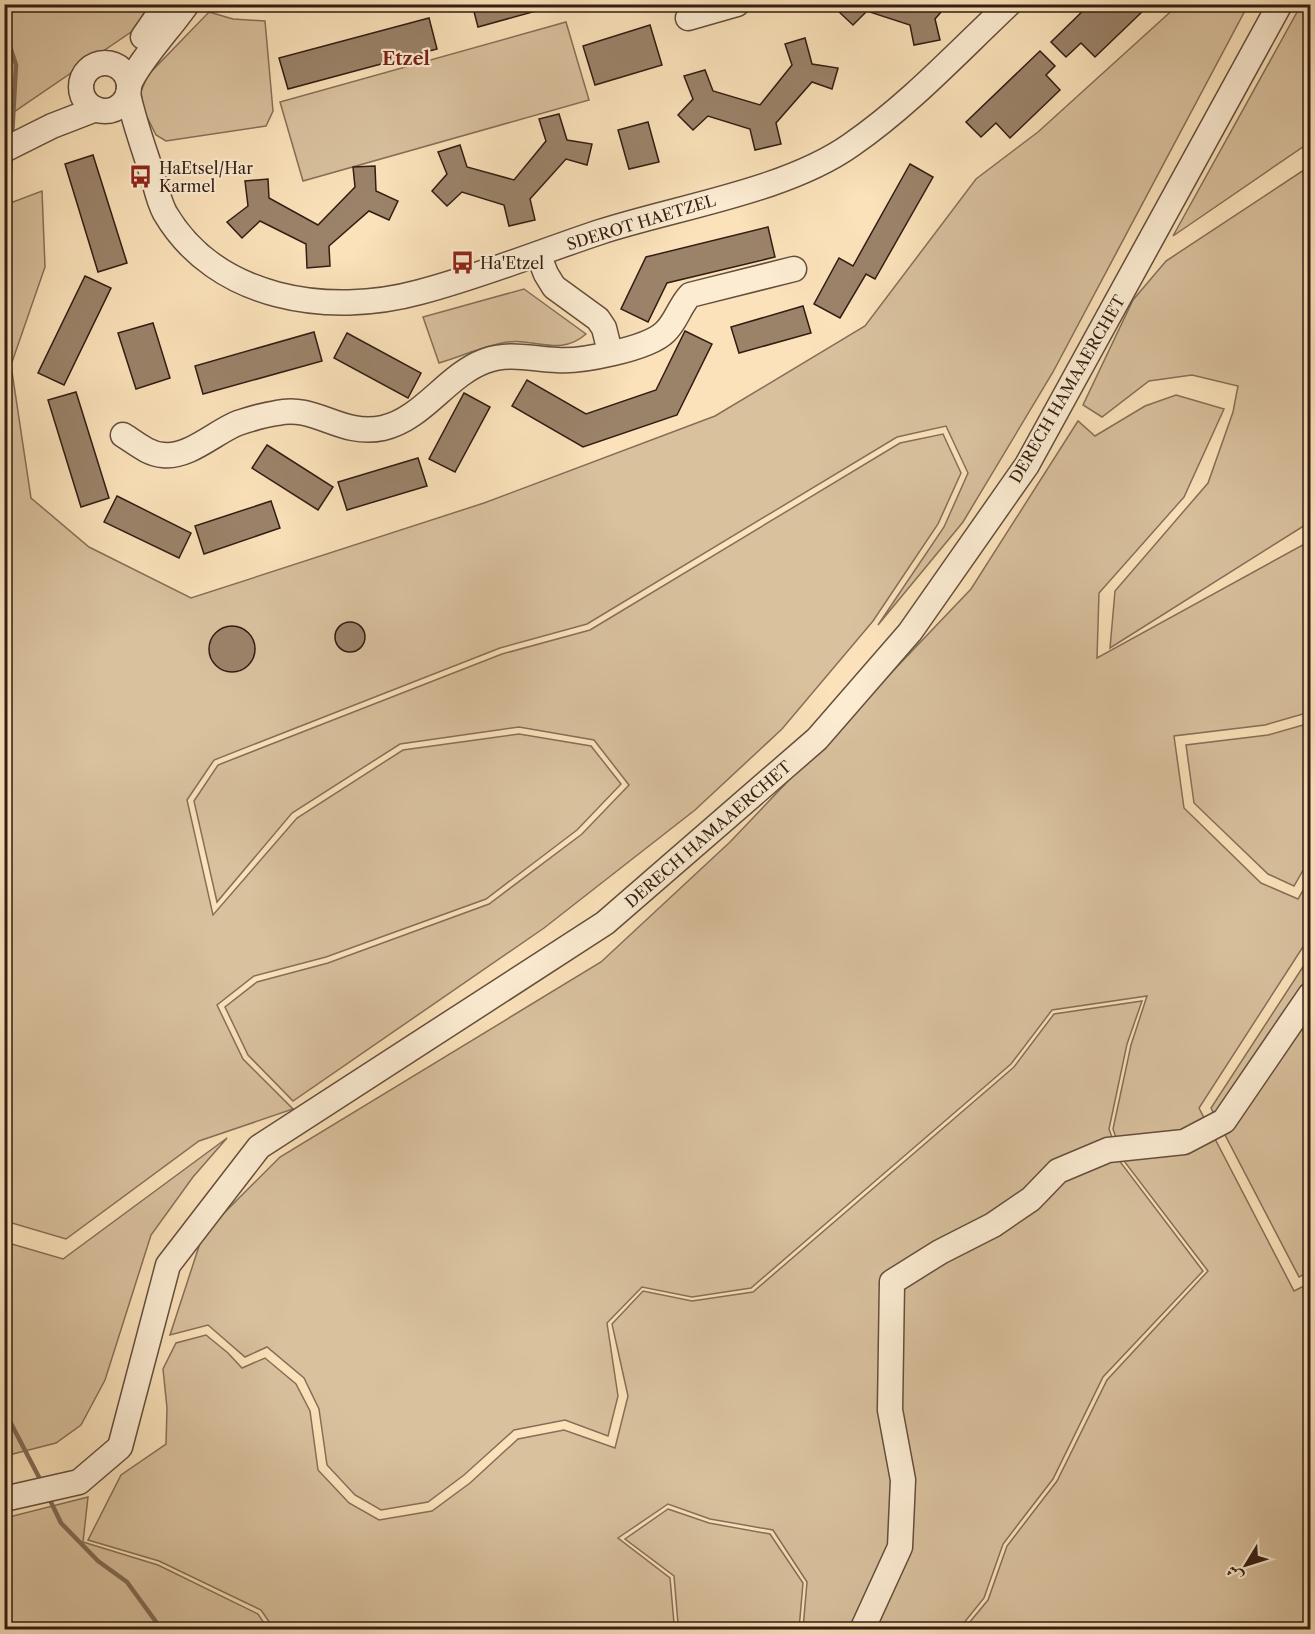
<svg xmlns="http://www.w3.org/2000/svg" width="1315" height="1634" viewBox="0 0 1315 1634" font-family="'Libre Caslon Text',Amiri,serif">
<rect width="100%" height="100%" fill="#fbe2ba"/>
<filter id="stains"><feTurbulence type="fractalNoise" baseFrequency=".00333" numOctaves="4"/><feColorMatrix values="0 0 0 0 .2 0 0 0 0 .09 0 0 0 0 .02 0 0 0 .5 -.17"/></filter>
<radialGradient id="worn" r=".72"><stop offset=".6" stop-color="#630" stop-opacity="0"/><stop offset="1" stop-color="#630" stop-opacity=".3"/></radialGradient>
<!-- green -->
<g fill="#d9c19e" stroke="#866f58" stroke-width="1.5">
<path d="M5,5h144l-15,25 -129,88z"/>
<path d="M1178,5h70l-195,367 -90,150 -85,103 66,-98 24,-54 -22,-47 -49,11 -310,187 -87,24 -286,112 -27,40 26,115 84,-97 106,-68 116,-16 72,12 30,38 -44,46 -91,69 -160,58 -72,19 -37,29 26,54 50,50 -94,32 -133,98 -61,-18v-1016l37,-14 3,76 -34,98 20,133 58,49 102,51 293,-95 231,-87 150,-90 111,-147 62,-47z"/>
<path d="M1301,5h9v137l-137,94z"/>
<path d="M209,12l24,7 32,2 8,90 -7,15 -100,15 -10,-6 -13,-26 -2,-18 7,-16z"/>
<path d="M566,22l23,78 -286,81 -23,-79z"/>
<path d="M1310,166v356l-200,126 5,-57 93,-108 25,-71 5,-26 -46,-11 -43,6 -47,36 -19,-12 50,-105 33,-39z"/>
<path d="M524,289l62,45c-27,24 -52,2 -84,9 -21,4 -42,14 -63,20l-16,-46z"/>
<path d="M1176,395l48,14 -40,88 -85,96 -2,65 213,-117v171l-45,13 -91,11 10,72 77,75 37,16 12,-21v58l-111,172 95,183 16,-8v346h-346l24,-29 19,-54 50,-65 50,-101 101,-109 -84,-110 -11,-32 18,-84 16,-49 -95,14 -41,54 -260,224 -59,9 -50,-10 -35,36 11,73 -10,40 -43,-16 -51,10 -50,45 -36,27 -47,8 -26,-15 -28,-30 -8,-56 -15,-31 -37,-31 -22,10 -37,-32 -38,10 33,-101 77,-77 321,-195 129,-120 241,-253 107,-168 17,15 50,-30z"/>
<path d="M943,434l18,39 -23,51 -65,97 -91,108 -87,81 -151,118 -251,173 -45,-46 -23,-48 32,-25 71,-19 161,-59 93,-70 47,-49 -35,-45 -75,-13 -119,17 -108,69 -75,89 -23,-101 24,-36 284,-111 88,-24 310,-187z"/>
<path d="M1310,723v135l-16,28 -26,-12 -74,-71 -8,-58 82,-10z"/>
<path d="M1310,956v315l-11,6 -88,-169z"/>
<path d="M1142,1001l-15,43 -18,85 12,34 82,108 -100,106 -50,102 -50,65 -19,54 -25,31h-156l4,-47 -34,-52 -63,-11 -42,-15 -50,34 52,40 4,45 -4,6h-396l-13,-19 -102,-49 -71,-21 33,-65 45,-31 1,-36 -4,-39 13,-26 30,-8 22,18 14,15 23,-10 31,26 14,27 8,59 31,33 30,17 53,-9 38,-28 48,-44 46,-9 51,18 13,-52 -16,-72 31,-33 49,10 61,-9 261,-225 40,-53z"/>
<path d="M227,1138l-34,39 -42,58 -46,145 -24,45 -25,18 -51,13v-214l58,17z"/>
<path d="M88,1497l-5,45 75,23 100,49 10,15h-263v-111z"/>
<path d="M668,1509l41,14 61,11 33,49 -4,46h-124l3,-5 -4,-48 -49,-37z"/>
</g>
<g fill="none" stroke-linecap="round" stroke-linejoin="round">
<!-- stream -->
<g stroke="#826b55" stroke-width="4.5">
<path d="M4,28l12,37 -4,71"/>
<path d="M4,277l7,-123"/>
<path d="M4,1410l38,73"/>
<path d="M48,1496l13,27 37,38 29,21 35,48"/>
</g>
</g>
<!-- building -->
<g fill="#9b836a" stroke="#321d13" stroke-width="1.5">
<path d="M472,4h89l-83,23z"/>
<path d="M844,4h104l-13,15 5,21 -26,5 -4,-20 -43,-14 -14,14 -15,-14z"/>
<path d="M1090,4h50l5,5 -50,48 -14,-14 -15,14 -15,-15z"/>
<path d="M429,18l8,31 -149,40 -9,-31z"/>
<path d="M650,25l12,40 -67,20 -12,-39z"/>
<path d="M805,38l7,26 26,4 -6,21 -20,-7 -36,41 5,21 -26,6 -5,-21 -42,-13 -15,14 -15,-15 15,-16 -9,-23 21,-6 8,21 47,14 32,-40 -7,-21z"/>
<path d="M1040,51l15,15 -9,9 14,15 -50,48 -14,-15 -15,14 -15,-15z"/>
<path d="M559,114l8,26 25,4 -5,21 -21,-6 -36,40 5,21 -26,6 -5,-21 -42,-13 -15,14 -15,-15 15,-17 -9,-22 22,-7 7,22 47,13 32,-39 -7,-22z"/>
<path d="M648,122l11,40 -30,7 -11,-39z"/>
<path d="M93,155l34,108 -29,9 -33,-108z"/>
<path d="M910,164l23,13 -58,102 -9,-5 -26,44 -26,-14 25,-46 14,8z"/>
<path d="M375,166l1,25 22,10 -9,19 -20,-9 -40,35 1,20 -23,2 -1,-24 -46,-23 -18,17 -15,-16 21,-16 -3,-25 23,-2 1,19 49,27 37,-38 -2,-20z"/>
<path d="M768,227l7,30 -108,26 -19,39 -27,-13 25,-52z"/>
<path d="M85,276l26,12 -47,97 -26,-12z"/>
<path d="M803,306l8,27 -72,20 -8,-26z"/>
<path d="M153,323l17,55 -34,11 -18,-56z"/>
<path d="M685,331l27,13 -35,71 -94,32 -71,-41 15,-26 59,34 70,-24z"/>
<path d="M314,332l8,29 -119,33 -8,-28z"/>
<path d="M347,333l74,40 -13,25 -74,-40z"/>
<path d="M76,392l33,106 -28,9 -33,-107z"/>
<path d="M464,393l26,14 -35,65 -26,-13z"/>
<path d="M267,445l66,42 -15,23 -66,-42z"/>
<path d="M418,458l9,28 -80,24 -9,-28z"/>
<path d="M117,496l74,37 -12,25 -75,-36z"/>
<path d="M271,501l9,27 -76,26 -9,-28z"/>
<circle cx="350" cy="637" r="15"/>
<circle cx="232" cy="649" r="23"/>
</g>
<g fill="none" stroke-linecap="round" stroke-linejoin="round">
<defs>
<g id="minor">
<path d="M688,18l49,-14"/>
<path d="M143,37l23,-33"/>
<circle cx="105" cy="87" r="24"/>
<path d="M129,86c5,-19 44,-61 58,-82"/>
<path d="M128,94c6,28 16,55 25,83 3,11 6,25 12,36 51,87 164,104 255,79 61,-16 120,-40 180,-60 77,-25 186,-41 251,-87 58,-40 107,-93 158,-141"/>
<path d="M4,150l48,-24 44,-17"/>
<path d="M538,254l8,20 8,13 44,32 6,9 6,24"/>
<path d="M123,435c13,8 25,19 40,20 26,3 52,-23 75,-32 12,-4 26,-8 39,-10 39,-9 63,24 106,15 40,-9 64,-53 102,-67 24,-9 47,-2 72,-1 23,2 91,-11 108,-28 11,-10 14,-25 25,-37l104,-26"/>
<path d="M4,1499l75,-17 41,-35 48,-182 91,-118 346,-224 212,-184 93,-107 117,-167 253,-461"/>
<path d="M862,1630l38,-83 3,-67 -13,-70 2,-128 48,-30 53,-27 38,-26 27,-28 50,-21 76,-8 40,-21 86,-126"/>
</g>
</defs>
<!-- minor casing -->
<use href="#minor" stroke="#644e3d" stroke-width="27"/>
<!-- minor -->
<use href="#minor" stroke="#fcecd2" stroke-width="24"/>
</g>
<!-- icons -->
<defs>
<symbol id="bus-bare" viewBox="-9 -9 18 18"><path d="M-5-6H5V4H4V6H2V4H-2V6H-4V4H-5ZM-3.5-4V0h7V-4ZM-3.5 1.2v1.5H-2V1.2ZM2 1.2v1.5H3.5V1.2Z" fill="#8f2418" stroke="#fcecd2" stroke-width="2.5" paint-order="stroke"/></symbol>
</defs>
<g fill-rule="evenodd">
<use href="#bus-bare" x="124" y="160" width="33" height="33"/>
<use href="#bus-bare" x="446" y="246" width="33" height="33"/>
</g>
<g text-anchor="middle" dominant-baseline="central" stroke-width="4.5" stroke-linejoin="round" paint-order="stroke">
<!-- poi labels -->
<g font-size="16" fill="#321d13" stroke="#fcecd2" text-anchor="start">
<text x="159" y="168">HaEtsel/Har<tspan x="159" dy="18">Karmel</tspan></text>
<text x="480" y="263">Ha'Etzel</text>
</g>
<!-- street labels -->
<g font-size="16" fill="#321d13" stroke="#fcecd2">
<text transform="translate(641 222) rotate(-17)">SDEROT HAETZEL</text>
<text transform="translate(1067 389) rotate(-60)">DERECH HAMAAERCHET</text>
<text transform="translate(708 834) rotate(-41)">DERECH HAMAAERCHET</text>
</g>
<!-- neighbourhood labels -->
<g font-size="18" font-weight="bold" fill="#7a1f14" stroke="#fcecd2">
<text x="406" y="59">Etzel</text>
</g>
</g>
<!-- margin -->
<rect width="1315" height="1634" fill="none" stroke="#fbe2ba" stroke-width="24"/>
<rect x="6" y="6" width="1303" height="1622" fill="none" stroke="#321d13" stroke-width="3"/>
<rect x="12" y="12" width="1291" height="1610" fill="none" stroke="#321d13" stroke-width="1.5"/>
<!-- north arrow -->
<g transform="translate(1246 1565) rotate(232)" stroke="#fcecd2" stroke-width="4.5" paint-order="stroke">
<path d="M0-4.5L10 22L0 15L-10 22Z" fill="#321d13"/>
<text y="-9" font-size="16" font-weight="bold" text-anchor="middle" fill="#321d13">ش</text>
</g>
<rect width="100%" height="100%" filter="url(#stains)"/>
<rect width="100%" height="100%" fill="url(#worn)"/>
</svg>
